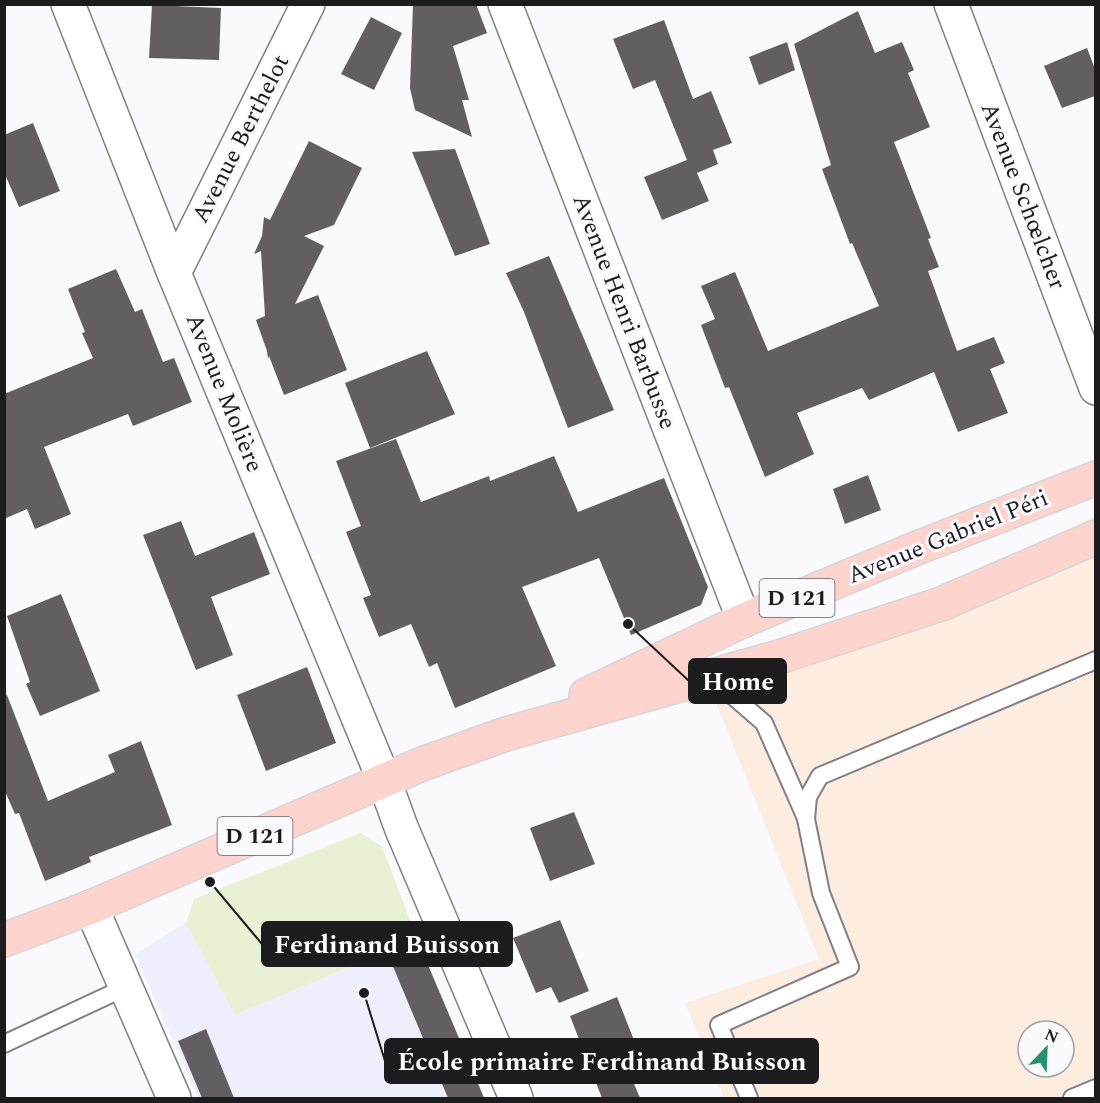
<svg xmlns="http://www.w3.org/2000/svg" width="1100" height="1103" viewBox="0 0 1100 1103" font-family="Spectral,serif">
<rect width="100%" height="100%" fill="#fafafe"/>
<!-- commercial -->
<path fill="#fdede0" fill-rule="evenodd" d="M1095,516v582h-371l-39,-95 134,-44 -103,-256zM1028,1031h36v36h-36z"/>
<!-- built -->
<path fill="#eeeffd" d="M186,923l49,92 182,-76 67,159h-286l-63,-144z"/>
<!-- green -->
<path fill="#e9f1d4" d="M360,833l22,13 35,93 -182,76 -49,-92 8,-24z"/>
<!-- building -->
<g fill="#635e61">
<path d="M413,4h63l11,29 -34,13 16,54h-7l10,37 -57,-27 -5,-22z"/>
<path d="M152,5l69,3 -2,52 -70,-2z"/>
<path d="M858,11l17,42 27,-11 12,28 -6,3 22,54 -36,15 37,96 -3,1 11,28 -11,4 29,80 37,-14 11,26 -15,6 18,44 -50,19 -24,-60 -65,28 -7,-12 -65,25 17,41 -49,23 -36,-90 -4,1 -24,-63 14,-6 -14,-33 34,-14 33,79 111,-45 -27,-63 -2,1 -28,-75 9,-4 -37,-121z"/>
<path d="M371,17l31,16 -28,57 -33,-16z"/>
<path d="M664,20l29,79 18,-8 21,52 -19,7 5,14 -21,9 12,28 -47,19 -18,-43 43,-17 -32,-80 -22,9 -20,-50z"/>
<path d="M787,42l8,28 -36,15 -10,-28z"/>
<path d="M1087,48l8,21v27l-33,12 -18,-42z"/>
<path d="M33,123l27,68 -41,16 -15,-35v-37z"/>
<path d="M309,141l53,27 -28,57 -30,11 20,10 -29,58 23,-9 29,75 -63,25 -15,-39 -1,3 -1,-8 -11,-31 9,-4 -4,-65 -7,3 8,-18 2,-19 6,3z"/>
<path d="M455,149l35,95 -35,12 -43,-104z"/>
<path d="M549,256l65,154 -46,18 -44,-116 -18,-39z"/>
<path d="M116,269l19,43 7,-3 21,53 11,-4 18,44 -59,24 -5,-12 -84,33 27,67 -36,15 -8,-20 -23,10v-125l89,-36 -11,-25 3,-1 -17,-43z"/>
<path d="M427,351l28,63 -85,34 -25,-65z"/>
<path d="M396,439l25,63 68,-26 1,5 64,-25 24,56 86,-34 44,109 -7,18 -70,30 -32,-77 -77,29 34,79 -101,42 -18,-45 -8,4 -18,-43 -32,13 -16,-39 8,-3 -25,-63 15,-6 -25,-65z"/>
<path d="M868,475l13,35 -36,14 -12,-35z"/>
<path d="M181,521l14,35 59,-24 16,42 -59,23 22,58 -37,15 -53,-135z"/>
<path d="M61,594l39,97 -60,25 -14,-32 4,-2 -23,-66z"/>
<path d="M307,667l29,76 -70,28 -29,-76z"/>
<path d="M7,695l41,106 67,-29 -7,-17 33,-14 31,84 -83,32 2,5 -46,19 -26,-68 -4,1 -11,-25v-93z"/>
<path d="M574,812l21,52 -45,17 -20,-53z"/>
<path d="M560,920l29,71 -30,12 -8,-16 -15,6 -23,-55z"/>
<path d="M417,939l53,125 14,34h-36l-61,-146z"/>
<path d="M617,997l22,56 -15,7 16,38h-38l-32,-82z"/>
<path d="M206,1029l28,69h-32l-24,-57z"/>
</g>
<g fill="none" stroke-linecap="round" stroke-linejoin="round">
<defs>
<g id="lane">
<path d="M700,688l27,3 37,32 41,93"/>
<path d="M4,1044l122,-57"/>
<path d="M749,1098l-30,-73 131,-58 -29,-74 -15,-74 2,-22 12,-21 276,-116"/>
<path d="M1072,1098l24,-10"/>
</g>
<g id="street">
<path d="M68,4l106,269 210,507 17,47 115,271"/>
<path d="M505,4l239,616"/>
<path d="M951,4l145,384"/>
<path d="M174,273l134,-269"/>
<path d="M91,907l83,191"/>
</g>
<g id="primary">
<path d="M586,695l158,-75 173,-72 179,-70"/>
<path d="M4,940l87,-33 331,-143 84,-30 273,-77 162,-53 155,-67"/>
</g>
</defs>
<!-- lane casing -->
<use href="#lane" stroke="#808086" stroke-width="20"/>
<!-- street casing -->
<use href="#street" stroke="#808086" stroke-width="36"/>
<!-- primary casing -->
<use href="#primary" stroke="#d6d6d7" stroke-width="36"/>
<!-- lane -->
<use href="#lane" stroke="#fff" stroke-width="16"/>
<!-- street -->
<use href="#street" stroke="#fff" stroke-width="33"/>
<!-- primary -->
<use href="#primary" stroke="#fcd4cd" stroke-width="33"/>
</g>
<g text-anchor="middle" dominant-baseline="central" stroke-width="6" stroke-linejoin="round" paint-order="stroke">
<!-- shield labels -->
<g fill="#fafafe" stroke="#5f5f62" stroke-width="1.5">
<rect x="759.5" y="579" width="75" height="38" rx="4.5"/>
<rect x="217.5" y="817" width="75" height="38" rx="4.5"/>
</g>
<g font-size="22" font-weight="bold" fill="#1c1c1f">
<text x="797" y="598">D 121</text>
<text x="255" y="836">D 121</text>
</g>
<!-- street labels -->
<g font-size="24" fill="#1c1c1f" stroke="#fafafe">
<text transform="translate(241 139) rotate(-63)">Avenue Berthelot</text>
<text transform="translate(1023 196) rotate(69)">Avenue Schœlcher</text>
<text transform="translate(624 312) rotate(69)">Avenue Henri Barbusse</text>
<text transform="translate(224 393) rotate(68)">Avenue Molière</text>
<text transform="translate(948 537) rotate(-22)">Avenue Gabriel Péri</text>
</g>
</g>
<!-- callouts -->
<path fill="none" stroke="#1c1c1f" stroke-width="2" d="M628 624L689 681M210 882L262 944M364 993L385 1061"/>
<g fill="#1c1c1f" stroke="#fafafe" stroke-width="2">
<circle cx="628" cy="624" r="6"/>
<circle cx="210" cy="882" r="6"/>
<circle cx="364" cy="993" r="6"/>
</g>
<g fill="#1c1c1f" stroke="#1c1c1f" stroke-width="2">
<rect x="689" y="659" width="97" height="44" rx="6"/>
<rect x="262" y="922" width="250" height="44" rx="6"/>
<rect x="385" y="1039" width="433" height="44" rx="6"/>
</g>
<g font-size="26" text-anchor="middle" font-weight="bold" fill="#fff">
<text x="738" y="690">Home</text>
<text x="387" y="953">Ferdinand Buisson</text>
<text x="602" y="1070">École primaire Ferdinand Buisson</text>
</g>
<!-- border -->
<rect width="1100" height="1103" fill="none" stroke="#1c1c1f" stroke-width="12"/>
<!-- north arrow -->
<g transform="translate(1046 1049) rotate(23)"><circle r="28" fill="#fafafe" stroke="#a1a1a5" stroke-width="1.5"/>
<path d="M0-4.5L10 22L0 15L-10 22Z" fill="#27906d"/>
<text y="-9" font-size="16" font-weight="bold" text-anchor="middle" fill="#1c1c1f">N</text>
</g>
</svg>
